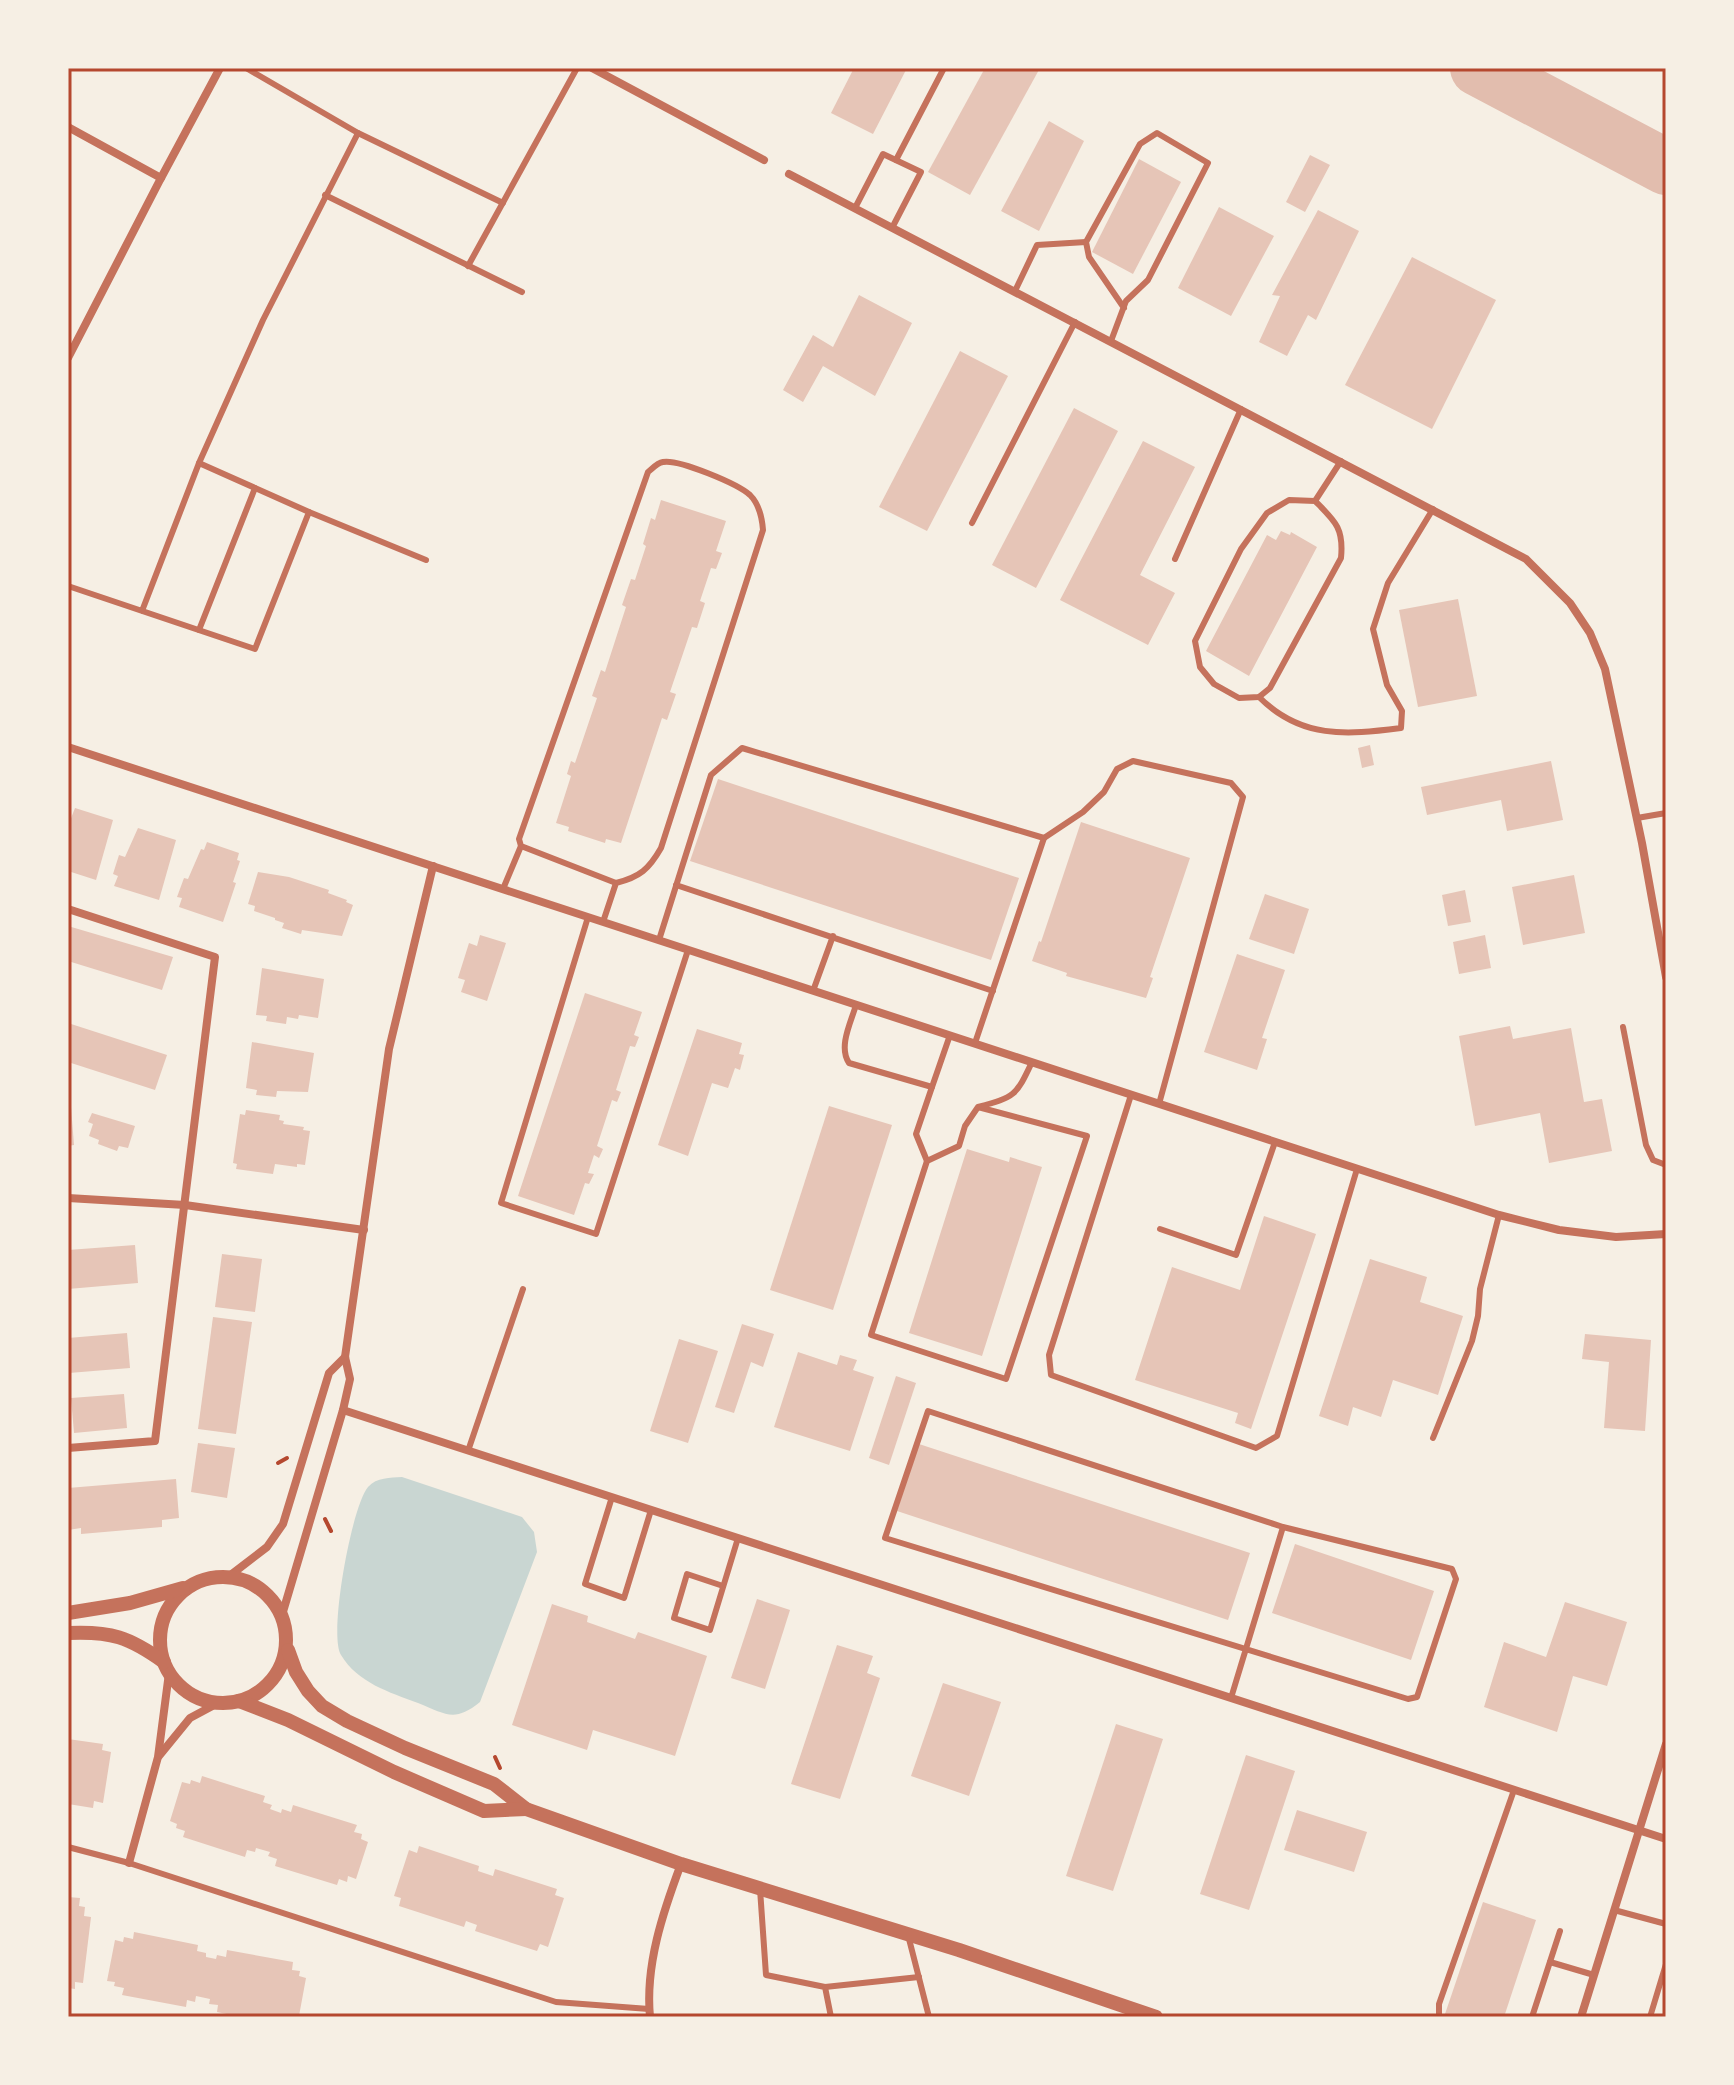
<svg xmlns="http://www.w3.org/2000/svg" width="1734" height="2085" viewBox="0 0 1734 2085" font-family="Lora,serif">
<rect width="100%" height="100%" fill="#f6efe4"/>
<!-- water -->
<path fill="#c9d6d2" d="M402,1477l120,40 12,15 3,20 -57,150c-26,21 -34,12 -62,1 -29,-11 -60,-20 -77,-48 -13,-20 11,-150 27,-168 9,-10 22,-9 34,-10z"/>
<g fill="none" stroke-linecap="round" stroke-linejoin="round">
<!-- taxiway -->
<path stroke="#e2bdae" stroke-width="56" d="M1478,68l188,99"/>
</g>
<!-- building -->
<g fill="#e6c5b7">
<path d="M854,68h53l-34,66 -42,-21z"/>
<path d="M985,68h55l-70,127 -42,-23z"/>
<path d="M1049,121l35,20 -45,90 -38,-20z"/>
<path d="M1310,155l20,10 -25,47 -19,-10z"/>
<path d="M1139,159l42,23 -48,92 -41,-22z"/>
<path d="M1219,207l55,29 -43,80 -53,-28z"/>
<path d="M1318,210l41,21 -43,89 -8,-5 -21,41 -28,-14 21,-46 -8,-1z"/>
<path d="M1412,257l84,43 -64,129 -87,-44z"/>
<path d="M859,295l53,28 -37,73 -52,-30 -20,36 -20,-12 30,-55 20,12z"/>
<path d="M960,351l48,25 -81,155 -48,-24z"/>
<path d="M1074,408l44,23 -82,157 -44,-23z"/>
<path d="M1143,441l52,26 -55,108 35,18 -27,52 -88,-45z"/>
<path d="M661,500l65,21 -10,30 6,2 -6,16 -5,-1 -11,33 5,2 -8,25 -5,-1 -22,65 6,2 -9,26 -5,-2 -41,125 -15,-4 -1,4 -37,-12 1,-4 -13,-4 15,-47 -4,-2 4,-13 4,2 22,-65 -5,-2 9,-26 4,2 21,-65 -4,-2 9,-26 4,1 11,-34 -3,-2 8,-26 4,2z"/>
<path d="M1281,531l9,4 1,-3 26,15 -68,129 -43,-25 61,-116 9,5z"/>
<path d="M1458,599l19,97 -59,11 -19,-97z"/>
<path d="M1370,745l4,20 -12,3 -4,-20z"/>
<path d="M1551,761l12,59 -56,11 -6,-31 -74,15 -6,-28z"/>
<path d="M718,779l301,99 -28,82 -301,-99z"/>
<path d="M75,808l38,12 -17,60 -28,-9v-45z"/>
<path d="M1081,822l109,36 -40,119 3,1 -7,20 -80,-22 1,-3 -35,-12 7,-20 2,1z"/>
<path d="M138,828l38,12 -17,60 -45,-14 4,-10 -5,-2 6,-19 6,2z"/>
<path d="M207,842l32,11 -2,7 3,1 -7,21 3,1 -13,39 -44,-15 3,-9 -5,-1 7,-19 4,1 13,-30 3,1z"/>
<path d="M258,872l31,5 40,13 -1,3 19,7 -1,2 7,3 -11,31 -40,-6 -1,4 -19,-6 2,-5 -9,-3v-2l-21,-7 1,-5 -7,-2z"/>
<path d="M1574,875l11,58 -62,12 -11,-58z"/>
<path d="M1465,890l6,32 -23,4 -6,-31z"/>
<path d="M1265,894l44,15 -15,45 -45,-15z"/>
<path d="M68,926l105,31 -11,33 -94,-29z"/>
<path d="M480,935l26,8 -19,58 -26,-9 4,-12 -7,-2 11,-35 8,3z"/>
<path d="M1485,935l6,33 -32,6 -6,-32z"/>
<path d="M1237,954l48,16 -23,68 5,1 -10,31 -53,-18z"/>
<path d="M262,968l62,11 -6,39 -19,-3 -1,4 -11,-2 -1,7 -20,-3 1,-5 -11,-1z"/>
<path d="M585,993l57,19 -8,23 5,2 -4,10 -5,-1 -14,44 5,2 -4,10 -5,-2 -15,46 6,3 -4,9 -5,-3 -6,18 6,1 -5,10 -4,-1 -11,32 -56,-19z"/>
<path d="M68,1023l99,32 -12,35 -87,-28z"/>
<path d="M1510,1026l3,13 58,-11 13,74 18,-3 10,52 -63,12 -9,-50 -65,13 -16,-90z"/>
<path d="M697,1029l45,14 -3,11 5,1 -4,15 -5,-2 -7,20 -16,-5 -24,73 -30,-11z"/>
<path d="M252,1042l62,11 -6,39 -31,-1 -1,6 -20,-2 1,-5 -11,-2z"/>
<path d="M829,1106l63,19 -59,185 -63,-20z"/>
<path d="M68,1107h3l3,38 -6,1z"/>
<path d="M246,1110l34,5 -1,5 5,1 -1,3 21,3 -1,3 7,1 -5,34 -8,-1v3l-22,-3 -2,10 -37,-5 1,-5 -4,-1 7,-49 5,1z"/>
<path d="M92,1113l43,13 -7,22 -9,-2 -2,5 -19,-7 1,-4 -10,-4 4,-12 -5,-2z"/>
<path d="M967,1149l42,13 1,-5 32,10 -60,189 -73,-23z"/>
<path d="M1264,1216l52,18 -65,195 -16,-6 3,-10 -103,-33 37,-113 68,23z"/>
<path d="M135,1245l3,38 -70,6v-39z"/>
<path d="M222,1254l40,5 -7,53 -40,-5z"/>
<path d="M1370,1259l57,18 -7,25 43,14 -25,79 -45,-15 -12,37 -28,-10 -5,19 -29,-10z"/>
<path d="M213,1317l39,5 -16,112 -38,-5z"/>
<path d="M742,1324l32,10 -11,33 -12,-5 -17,51 -19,-6z"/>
<path d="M127,1333l3,35 -61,5 -1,-35z"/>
<path d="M1585,1334l66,6 -6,91 -41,-3 5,-66 -27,-3z"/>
<path d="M679,1339l39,12 -30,92 -38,-12z"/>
<path d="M798,1352l39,13 3,-10 17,5 -4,10 21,7 -24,74 -76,-24z"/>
<path d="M896,1376l20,7 -27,82 -20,-7z"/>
<path d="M124,1394l3,34 -53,5 -3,-35z"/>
<path d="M198,1443l37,5 -8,50 -36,-6z"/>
<path d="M919,1444l331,109 -22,67 -331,-109z"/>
<path d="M176,1479l3,39 -17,2v7l-81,7v-6l-13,2v-42z"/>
<path d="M1295,1544l139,47 -23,69 -139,-47z"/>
<path d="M757,1599l33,11 -25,79 -34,-11z"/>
<path d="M1565,1602l62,20 -20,64 -34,-10 -16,56 -73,-25 20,-65 42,15z"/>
<path d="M552,1604l36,12 -1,6 48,17 3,-7 69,24 -32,100 -82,-26 -6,20 -75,-25z"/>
<path d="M837,1645l36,11 -6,17 13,5 -40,121 -49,-15z"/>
<path d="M943,1683l58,19 -32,94 -58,-20z"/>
<path d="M1116,1724l47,15 -50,152 -47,-15z"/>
<path d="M68,1739l35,5 -1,6 9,2 -8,51 -9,-2 -1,7 -25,-4z"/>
<path d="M1246,1755l49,16 -46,139 -49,-16z"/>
<path d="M202,1776l63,20 -2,6 9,3 -2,4 11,4 1,-4 9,3 2,-7 64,20 -3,7 8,2 -1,5 7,3 -12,37 -8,-3 -1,6 -8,-3 -2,6 -62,-19 2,-7 -9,-3 2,-4 -14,-4 -1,4 -8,-2 -2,7 -62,-20 2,-6 -9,-3 1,-4 -7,-3 12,-39 8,2 1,-4 9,3z"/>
<path d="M1297,1810l70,22 -13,40 -70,-22z"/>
<path d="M419,1846l60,20 -1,5 15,5 2,-7 62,20 -2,6 9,3 -16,49 -8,-3 -3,7 -62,-20 2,-6 -11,-4 -2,6 -65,-21 2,-8 -7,-2 15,-46 8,3z"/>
<path d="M68,1897l12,1 -1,8 6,1 -1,9 7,1 -8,66 -8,-1v7l-7,-1z"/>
<path d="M1483,1902l53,18 -32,97h-51l-8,-3z"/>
<path d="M134,1932l64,13 -1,6 9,2v4l10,2 1,-4 9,2 1,-7 66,12 -1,8 8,1 -1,5 7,2 -7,38 -58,1 -24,-5 1,-7 -9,-1 1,-5 -14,-3 -1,6 -8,-2 -1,7 -64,-12 2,-7 -10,-2 1,-4 -8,-1 8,-41 8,2 1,-5 9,2z"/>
</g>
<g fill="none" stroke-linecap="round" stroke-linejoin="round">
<!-- path -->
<g stroke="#b5482f" stroke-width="4">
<path d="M278,1463l9,-5"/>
<path d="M325,1519l6,12"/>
<path d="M495,1757l5,11"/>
</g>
<!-- service -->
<g stroke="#c5725c" stroke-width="6">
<path d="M358,133l145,70"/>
<path d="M896,160l48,-92"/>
<path d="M325,195l197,97"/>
<path d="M855,208l28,-54 38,18 -29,56"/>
<path d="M468,266l109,-198"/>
<path d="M1015,291l22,-46 49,-3"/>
<path d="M1111,341l15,-40 22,-21 60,-117 -51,-30 -17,11 -54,98 3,15 35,51"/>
<path d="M199,463l64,-143 95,-187 -112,-65"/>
<path d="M1315,501c20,20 29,27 26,57l-71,130 -11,9 -20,1 -25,-14 -14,-17 -5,-26 46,-92 26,-36 22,-13 26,1 26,-40"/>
<path d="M309,512l117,48"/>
<path d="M972,523l103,-201"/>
<path d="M1175,559l66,-150"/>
<path d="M68,586l187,63 54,-137 -110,-49 -57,148"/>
<path d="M199,630l56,-142"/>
<path d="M1259,697c42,42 87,38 142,31l1,-17 -15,-26 -14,-56 15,-46 45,-74"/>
<path d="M1637,818l29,-5"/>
<path d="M1044,838l39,-26 21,-20 13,-23 16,-8 98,22 12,14 -84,307"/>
<path d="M676,885l317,106"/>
<path d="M503,889l18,-43"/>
<path d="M588,917l-87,286 95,31 92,-284"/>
<path d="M603,922l13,-39c24,-6 33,-14 45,-35l102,-318c-1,-13 -4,-26 -13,-35 -12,-11 -71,-36 -87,-33 -6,1 -10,6 -15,10l-129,367 2,7 95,37"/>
<path d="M659,940l52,-165 31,-27 302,90 -69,205"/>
<path d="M813,991l20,-55"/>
<path d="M856,1005c-5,17 -18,42 -7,58l83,24 18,-52"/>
<path d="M1623,1027l23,118 7,15 13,5"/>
<path d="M1131,1095l-82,260 2,20 205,73 21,-12 80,-267"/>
<path d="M978,1107l109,29 -81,243 -135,-44 56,-174 32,-15 6,-20 13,-19c37,-10 38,-11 54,-45"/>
<path d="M927,1161l-11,-27 16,-47"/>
<path d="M1160,1229l76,26 39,-113"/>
<path d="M1433,1438l39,-97 6,-25 2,-27 19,-74"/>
<path d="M468,1451l55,-162"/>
<path d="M612,1497l-27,87 39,14 27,-88"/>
<path d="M723,1586l-36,-12 -13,44 36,12 28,-92"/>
<path d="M1231,1698l52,-171 -355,-116 -43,127 523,161 9,-2 39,-118 -4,-10 -169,-42"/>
<path d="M68,1847l61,16 427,139 93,7"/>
<path d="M760,1889l6,86 59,12 6,30"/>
<path d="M1614,1910l52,14"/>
<path d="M908,1935l21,82"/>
<path d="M1550,1962l44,13"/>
<path d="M825,1987l94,-10"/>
<path d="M1439,2017v-13l75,-214"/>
<path d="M1532,2017l28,-86"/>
<path d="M1650,2017l16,-53"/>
</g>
<!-- minor -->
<g stroke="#c5725c" stroke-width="8">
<path d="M592,68l172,92"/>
<path d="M68,127l93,51 -93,180"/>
<path d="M789,174l737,385 44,44 20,30 15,36 37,174 24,134"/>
<path d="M161,178l59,-110"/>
<path d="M68,747l1431,468 60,15 57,7 50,-3"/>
<path d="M68,909l147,48 -60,484 -87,7"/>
<path d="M68,1198l117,7 179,25"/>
<path d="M343,1410l1323,429"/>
<path d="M228,1577l39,-30 16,-23 46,-151 16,-16"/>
<path d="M282,1615l61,-205 7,-31 -5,-22 44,-308 44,-183"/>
<path d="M159,1756l31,-38 28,-15"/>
<path d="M129,1863l29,-106 11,-84"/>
<path d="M650,2017c-5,-52 13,-105 31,-153"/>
<path d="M1581,2017l85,-273"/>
</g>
<!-- tertiary -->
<g stroke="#c5725c" stroke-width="14">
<circle cx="223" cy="1640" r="63"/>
<path d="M68,1613l62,-10 53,-15"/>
<path d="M68,1633c43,-2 61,4 96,29"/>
<path d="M288,1650l8,22 12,19 14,15 25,15 58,27 89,36 32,25 155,55 278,86 197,67"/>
<path d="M239,1701l49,19 106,52 90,39 42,-2"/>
</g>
</g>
<!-- border -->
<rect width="1734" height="2085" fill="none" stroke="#f6efe4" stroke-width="140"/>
<rect x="70" y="70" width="1594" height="1945" fill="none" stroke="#b5482f" stroke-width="3"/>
</svg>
